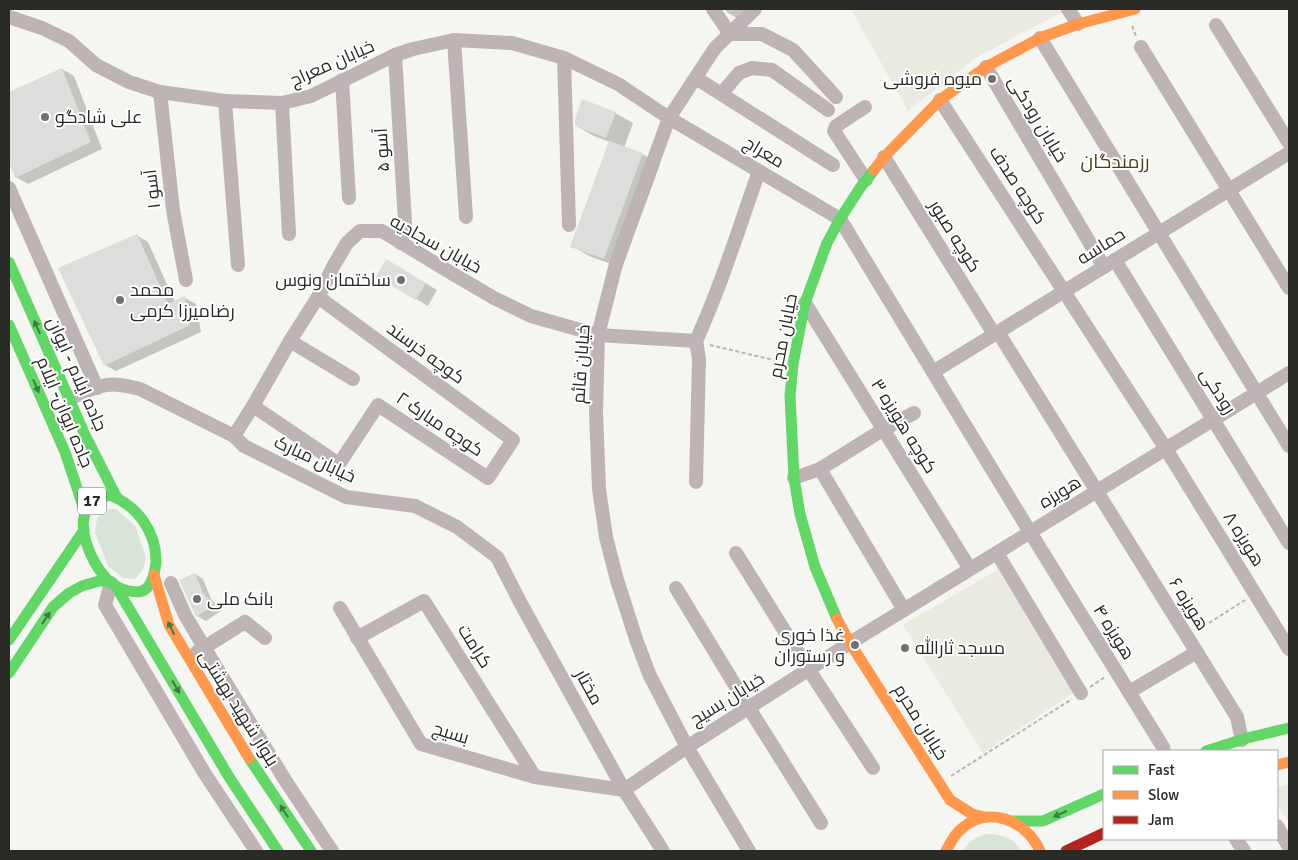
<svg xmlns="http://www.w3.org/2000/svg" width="1298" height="860" viewBox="0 0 1298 860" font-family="Signika,Cairo,sans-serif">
<rect width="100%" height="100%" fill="#f5f5f1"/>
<!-- built -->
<g fill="#ebeae0">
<path d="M851,9h209l2,3 -85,45 -69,54z"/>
<path d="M1004,566l74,124 -95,63 -80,-128z"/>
<path d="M1289,784v39l-12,-20v-16z"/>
</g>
<!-- green -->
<g fill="#d9e4d9">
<path d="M110,509h6l20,18 10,31 -3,11 -7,9 -4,1 -9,-1 -15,-12 -13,-33 2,-15 8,-7z"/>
<path d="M987,834c15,0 26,4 35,17h-59c6,-10 13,-14 24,-17z"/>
</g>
<!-- shadow -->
<g fill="#0003">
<path d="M725,9h34l-14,14 -17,-10z"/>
<path d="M62,69l12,7 28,73 -74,35 -12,-7 -7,-17v-66z"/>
<path d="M615,113l18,10 -9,25 18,6 18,10 -38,104 -33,-12 -17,-10 38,-104 -16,-6 -18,-10z"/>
<path d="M136,235l12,7 27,60 10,-4 11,6 5,28 -85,39 -11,-6z"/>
<path d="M387,261l50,29 -9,16 -51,-30z"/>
<path d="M195,574l8,5 8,20 11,11 -16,11 -9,-5 -16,-35z"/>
</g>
<!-- building -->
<g fill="#dddddc">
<path d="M62,68l29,74 -76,36 -6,-15v-71z"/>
<path d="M582,99l34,13 -10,26 -31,-12v-7z"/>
<path d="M609,141l34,12 -39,106 -34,-12z"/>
<path d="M137,234l31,70 17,-8 5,29 -86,41 -46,-98z"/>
<path d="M386,259l40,24 -10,17 -40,-23z"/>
<path d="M195,573l8,20 12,12 -19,12 -17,-37z"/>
</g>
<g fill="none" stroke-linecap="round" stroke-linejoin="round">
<!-- path -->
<g stroke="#bab4b5" stroke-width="2" stroke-dasharray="4 2.5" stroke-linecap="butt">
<path d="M1132,26l4,10"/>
<path d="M710,345l68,16"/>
<path d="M1198,630l47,-30"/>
<path d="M1090,687l15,-10"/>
<path d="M951,776l121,-77"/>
</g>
<!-- street -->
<g stroke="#beb4b5" stroke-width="14">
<path d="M713,9l17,25h32l31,16 43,47"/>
<path d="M1068,9l10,15"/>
<path d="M9,17l33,11 27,13 27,24 33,17 31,10 65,9 57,2 29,-7 84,-41 18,-6 41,-9 58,3 52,15 54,26 51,34 171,101 190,313 133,215 1,4"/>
<path d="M1216,25l73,118"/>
<path d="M1040,38l249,408"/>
<path d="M454,40l12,177"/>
<path d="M1141,47l148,241"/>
<path d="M395,55l10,167 -4,21"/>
<path d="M564,58l5,167"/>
<path d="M986,67l118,200"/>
<path d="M696,78l137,87"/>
<path d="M342,80l7,118"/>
<path d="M160,92l13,118 13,70"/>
<path d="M722,93l17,-20 13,-5 20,2 56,40"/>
<path d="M940,100l226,349 123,200"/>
<path d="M225,101l13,164"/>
<path d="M282,103l7,131"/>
<path d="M865,107l-29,19 -2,5 32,49"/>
<path d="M884,157l110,177"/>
<path d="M9,188l88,200"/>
<path d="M1115,260l174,283"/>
<path d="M805,303l165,266"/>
<path d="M998,332l239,385 5,23"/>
<path d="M290,341l63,38"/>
<path d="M696,341c25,-55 43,-113 63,-170"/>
<path d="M933,372l356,-219"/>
<path d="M69,399c12,-5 26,-13 38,-14 11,-2 23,2 33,4l94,47 10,10 102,51 69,9 42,21 40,30 23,45 104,188 39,61"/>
<path d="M253,406l86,58 39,-59 110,73 25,-38 -195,-143"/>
<path d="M234,436l19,-30 37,-65 28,-44 16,-32 13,-22 13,-12h22l71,43 41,24 37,18 67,19 98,6"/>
<path d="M820,469l84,141"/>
<path d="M794,478l26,-9 64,-40 30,-16"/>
<path d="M696,482l3,-123 -3,-18"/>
<path d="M736,553l73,117 64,98"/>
<path d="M997,553l84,140"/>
<path d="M111,583l-6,22 100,169 51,77"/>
<path d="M171,583l14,32 19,32 81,133 47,71"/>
<path d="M676,588l73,120 72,115"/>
<path d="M340,608l81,136 114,33 89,13"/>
<path d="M357,638l67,-37 111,176"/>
<path d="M197,652l48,-30 20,16"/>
<path d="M1129,692l68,-40"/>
<path d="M624,790l63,-43 163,-104 439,-270"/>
<path d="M1277,826l12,21"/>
<path d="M1236,839l8,12"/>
<path d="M749,851l-62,-104 -37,-71 -13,-34 -20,-62 -11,-43 -7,-48 -3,-77 2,-77 18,-71 53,-146 46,-70 40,-39"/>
</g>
<!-- fast -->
<g stroke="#63d668" stroke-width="11">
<path d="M9,262l76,173 32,63"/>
<path d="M9,325l56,127 20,60"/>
<path d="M110,495c28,11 47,38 46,68 -1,8 -3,19 -9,25 -6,5 -11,4 -18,3 -9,-2 -17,-6 -23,-13 -14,-15 -31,-51 -18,-70 2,-3 4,-7 7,-8 5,-3 10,-4 15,-5z"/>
<path d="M115,585l114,192 49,74"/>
<path d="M837,619l-22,-52 -15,-53 -6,-36 -4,-82 3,-32 12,-61 22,-60 13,-24 20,-31 14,-18"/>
<path d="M9,640l75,-110"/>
<path d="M9,673l44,-66 16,-14 13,-7 17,-5h10"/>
<path d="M1206,751l41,-13 42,-10"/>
<path d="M249,758l62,93"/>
<path d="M1013,821h30l61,-27"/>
</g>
<!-- slow -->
<g stroke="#ff974d" stroke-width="11">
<path d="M874,170l10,-13 56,-57 46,-33 54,-29 38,-14 57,-15"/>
<path d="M154,575l15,50 80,133"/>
<path d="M837,619l13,24 100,157 22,14 12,3"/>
<path d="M1277,765l12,-3"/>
<path d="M946,851c4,-7 7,-14 13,-20 27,-27 67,-12 81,20"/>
</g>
<!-- jam -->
<path stroke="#b3261e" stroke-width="11" d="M1066,851l38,-18"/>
</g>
<!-- one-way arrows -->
<defs><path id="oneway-solid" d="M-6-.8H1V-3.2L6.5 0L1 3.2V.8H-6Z" transform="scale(1.25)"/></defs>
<g fill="#437744">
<use href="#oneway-solid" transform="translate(37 327) rotate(-114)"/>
<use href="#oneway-solid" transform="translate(36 386) rotate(66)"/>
<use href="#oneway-solid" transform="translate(46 618) rotate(-57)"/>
<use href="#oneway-solid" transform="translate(171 628) rotate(-116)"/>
<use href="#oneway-solid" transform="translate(176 687) rotate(59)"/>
<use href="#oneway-solid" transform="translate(284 811) rotate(-123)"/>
<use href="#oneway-solid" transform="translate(1060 814) rotate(156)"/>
</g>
<!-- markers -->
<g fill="#70706d" stroke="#fff" stroke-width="2">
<circle cx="992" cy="79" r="5"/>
<circle cx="45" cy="117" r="5"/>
<circle cx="401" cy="280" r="5"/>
<circle cx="120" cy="300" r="5"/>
<circle cx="197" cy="599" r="5"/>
<circle cx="855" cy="645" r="5"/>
<circle cx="905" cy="648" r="5"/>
</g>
<g text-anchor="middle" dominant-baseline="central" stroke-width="4" stroke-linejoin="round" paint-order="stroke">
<!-- shield labels -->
<rect fill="#fff" stroke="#696967" stroke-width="1" x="78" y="487.5" width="28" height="27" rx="4"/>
<g font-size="16" font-weight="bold" fill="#292926">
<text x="92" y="501">17</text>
</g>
<!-- street labels -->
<g font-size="18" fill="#292926" stroke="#fff">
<text transform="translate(332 63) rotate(-24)">خیابان معراج</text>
<text transform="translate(1038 119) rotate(59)">خیابان رودکی</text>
<text transform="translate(382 150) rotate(-93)">آسو ۵</text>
<text transform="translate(764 152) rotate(31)">معراج</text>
<text transform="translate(1018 185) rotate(57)">کوچه صدف</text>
<text transform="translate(152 189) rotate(-97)">آسو ۱</text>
<text transform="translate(955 236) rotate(58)">کوچه صبور</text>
<text transform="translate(436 244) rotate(29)">خیابان سجادیه</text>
<text transform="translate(1101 246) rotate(-32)">حماسه</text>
<text transform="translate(783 336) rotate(-79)">خیابان محرم</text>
<text transform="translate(426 353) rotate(36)">کوچه خرسند</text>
<text transform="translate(581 364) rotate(-86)">خیابان قائم</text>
<text transform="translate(77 374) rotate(66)">جاده ایلام - ایوان</text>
<text transform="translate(1218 391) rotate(58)">رودکی</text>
<text transform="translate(65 412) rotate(67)">جاده ایوان- ایلام</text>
<text transform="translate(440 424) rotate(34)">کوچه مبارک ۲</text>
<text transform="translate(904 426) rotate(58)">کوچه هویزه ۳</text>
<text transform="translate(315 459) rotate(25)">خیابان مبارک</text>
<text transform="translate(1060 492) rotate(-31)">هویزه</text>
<text transform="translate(1244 539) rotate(58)">هویزه ۸</text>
<text transform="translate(1189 604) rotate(58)">هویزه ۶</text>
<text transform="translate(1114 632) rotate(58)">هویزه ۴</text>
<text transform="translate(475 646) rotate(58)">کرامت</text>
<text transform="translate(589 687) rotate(61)">مختار</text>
<text transform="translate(727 699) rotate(-32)">خیابان بسیج</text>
<text transform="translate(239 708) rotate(58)">بلوار شهید بهشتی</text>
<text transform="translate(921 722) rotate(58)">خیابان محرم</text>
<text transform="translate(451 733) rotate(17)">بسیج</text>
</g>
<!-- poi labels -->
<g font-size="18" fill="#292926" stroke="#fff" text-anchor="start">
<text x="982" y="79" text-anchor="end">میوه فروشی</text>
<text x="55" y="117">علی شادگو</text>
<text x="391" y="280" text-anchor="end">ساختمان ونوس</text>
<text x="130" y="290">محمد<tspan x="130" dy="21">رضامیرزا کرمی</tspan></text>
<text x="207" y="599">بانک ملی</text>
<text x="845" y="635" text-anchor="end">غذا خوری<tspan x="845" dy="21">و رستوران</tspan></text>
<text x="915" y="648">مسجد ثارالله</text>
</g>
<!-- neighbourhood labels -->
<g font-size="19" fill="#494017" stroke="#fff">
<text x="1115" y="162">رزمندگان</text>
</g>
</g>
<!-- border -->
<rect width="1298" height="860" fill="none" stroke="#292926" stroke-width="20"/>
<!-- legend -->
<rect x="1103" y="750" width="175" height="90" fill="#ffffff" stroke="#a9a9a8"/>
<rect x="1113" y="766" width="25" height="8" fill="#63d668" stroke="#a9a9a8"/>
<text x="1148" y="775" font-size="15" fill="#292926">Fast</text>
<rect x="1113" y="791" width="25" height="8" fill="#ff974d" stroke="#a9a9a8"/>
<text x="1148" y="800" font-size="15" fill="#292926">Slow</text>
<rect x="1113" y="816" width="25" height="8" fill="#b3261e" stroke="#a9a9a8"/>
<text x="1148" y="825" font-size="15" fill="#292926">Jam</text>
</svg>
